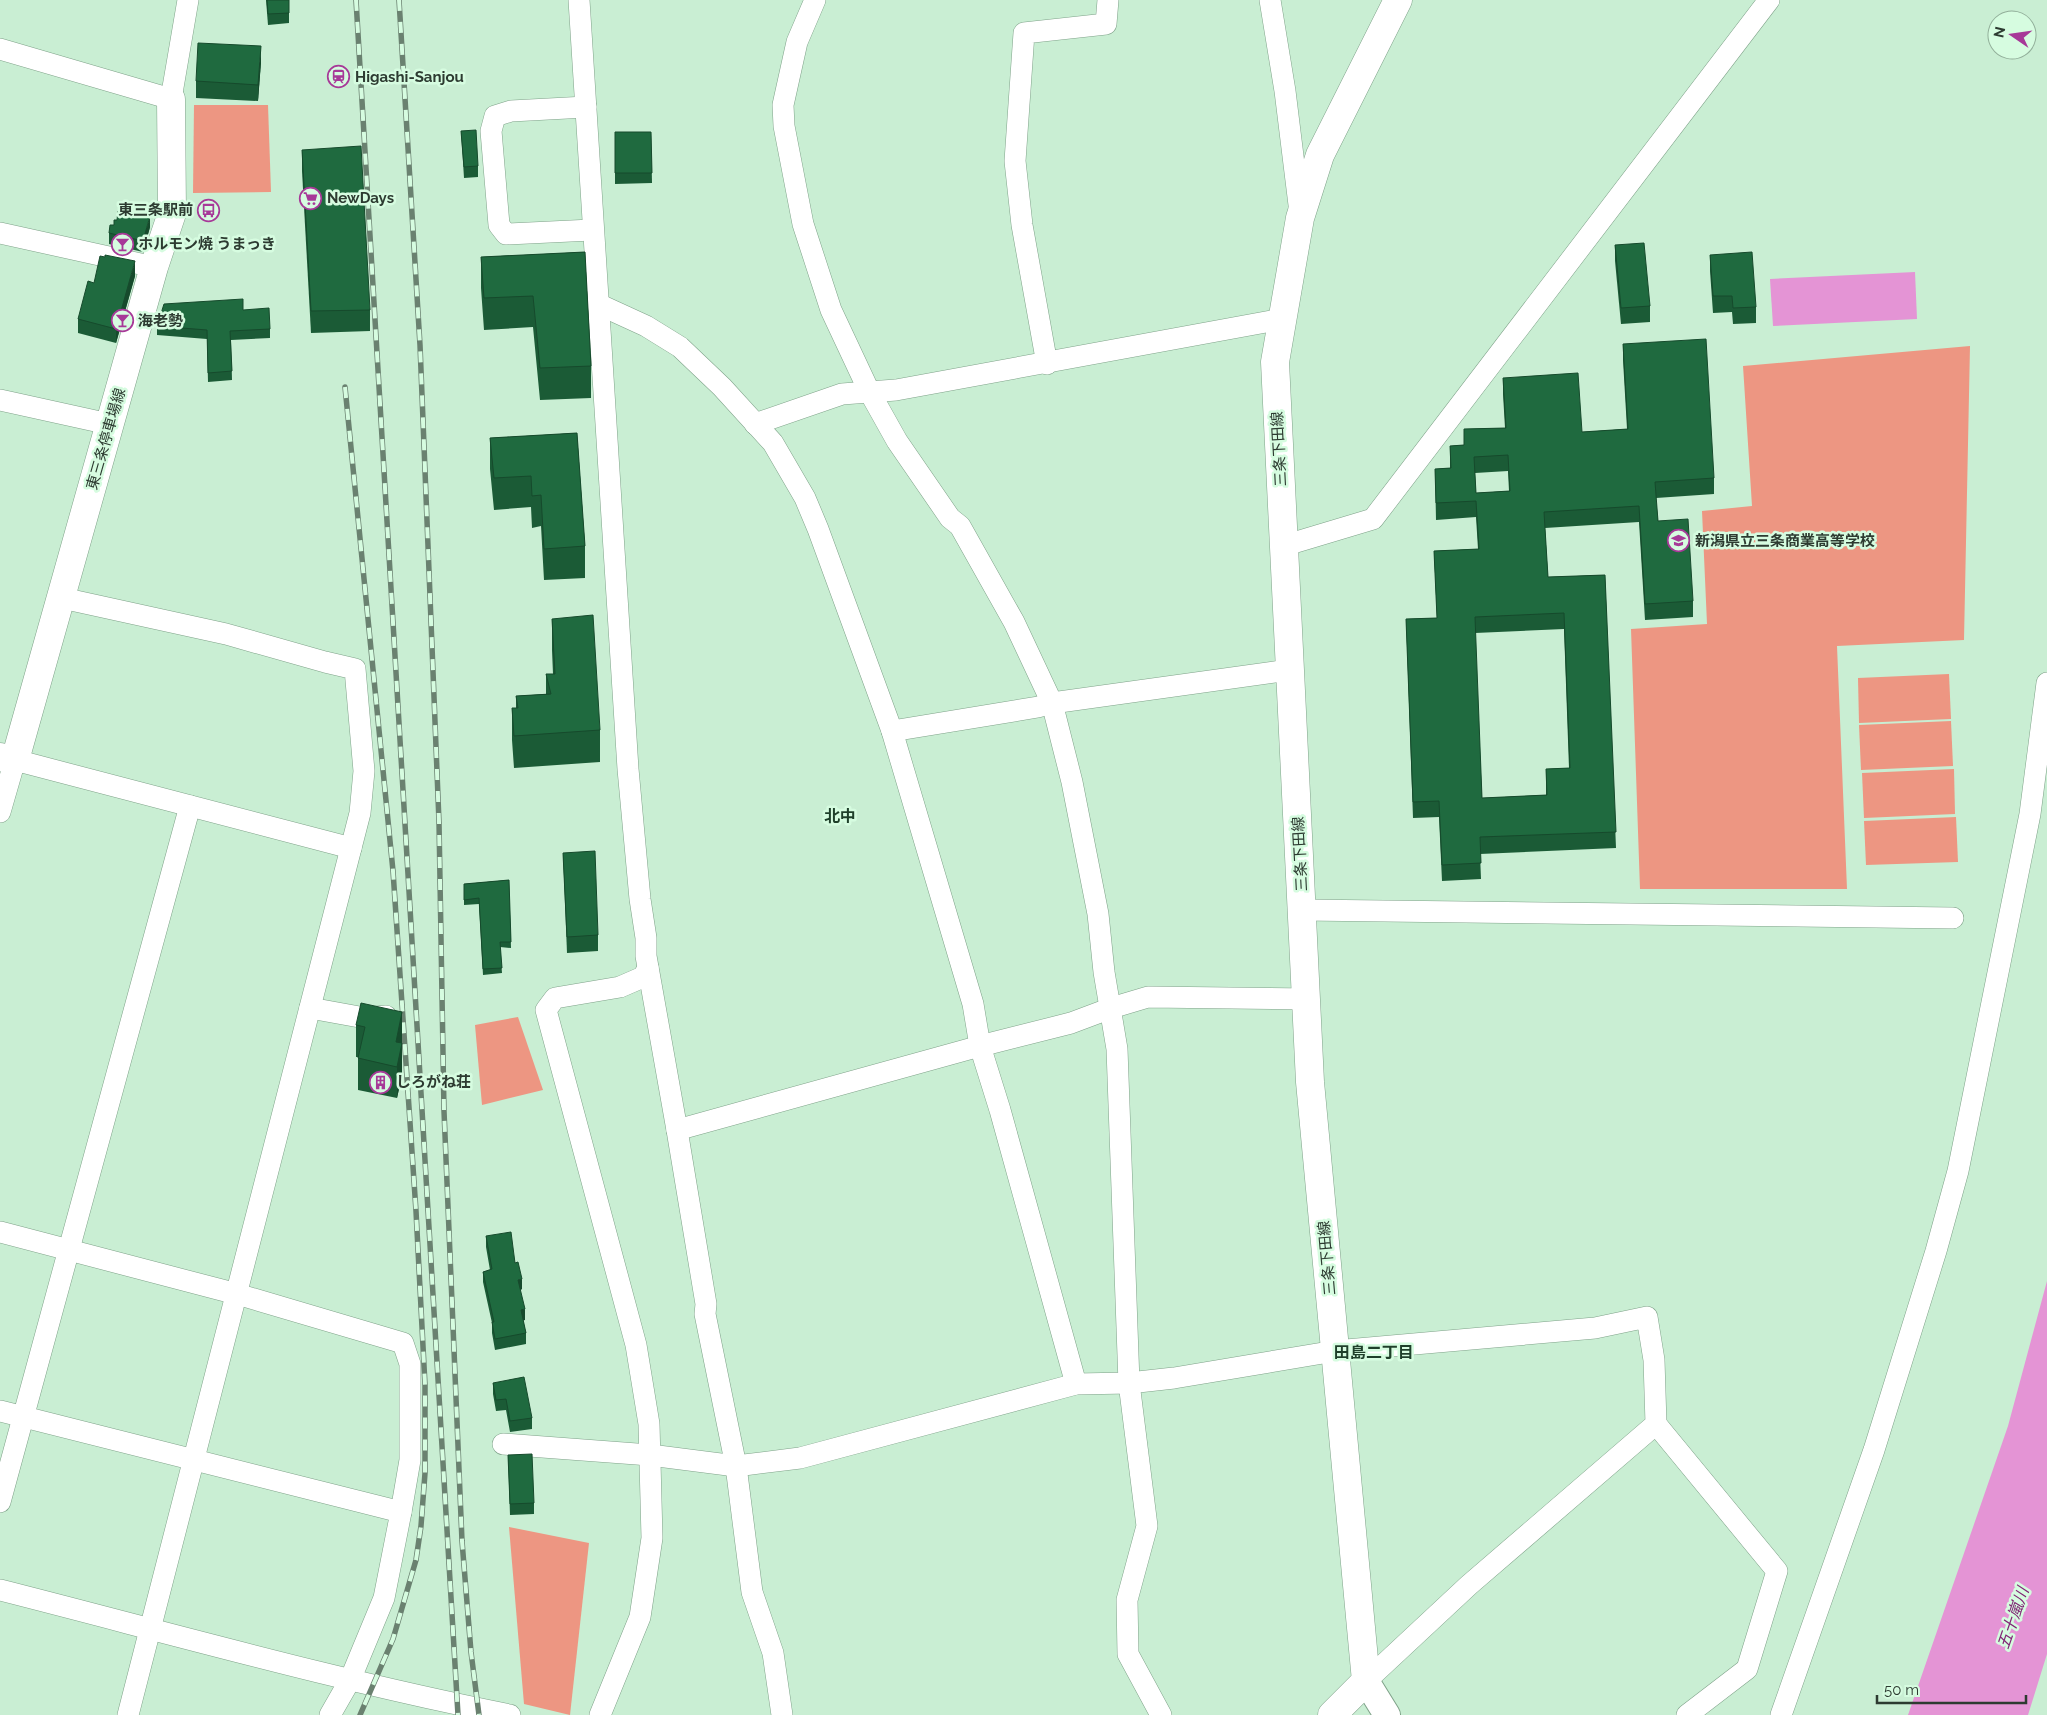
<svg xmlns="http://www.w3.org/2000/svg" width="2047" height="1715" viewBox="0 0 2047 1715" font-family="Raleway,'Noto Sans JP',sans-serif">
<rect width="100%" height="100%" fill="#c9eed3"/>
<!-- green -->
<g fill="#ed9682">
<path d="M194,105h74l3,87 -78,1z"/>
<path d="M1970,346l-6,294 -127,6 10,243h-207l-9,-260 76,-5 -5,-113 50,-5 -9,-140z"/>
<path d="M1949,674l2,45 -92,4 -1,-45z"/>
<path d="M1951,721l2,45 -92,4 -2,-45z"/>
<path d="M1954,769l1,45 -91,4 -2,-45z"/>
<path d="M1956,817l2,45 -92,3 -2,-44z"/>
<path d="M518,1017l25,73 -61,15 -7,-80z"/>
<path d="M509,1527l80,16 -19,172 -46,-11z"/>
</g>
<!-- water -->
<g fill="#e494d5">
<path d="M1915,272l2,47 -144,7 -3,-47z"/>
<path d="M2047,1281v373l-19,61h-120l100,-289z"/>
</g>
<g fill="none" stroke-linecap="round" stroke-linejoin="round">
<defs>
<g id="minor">
<path d="M579,0l49,769 12,130 6,39v18l31,174 29,174 -1,10 31,152 16,126 21,61 9,62"/>
<path d="M815,0l-18,42 -14,63 1,21 19,98 28,86 38,81 28,50 53,77 10,8 54,96 38,81 20,79 26,132 6,58 13,77 12,334 18,143 -20,74 1,54 33,61"/>
<path d="M1270,0l15,91 15,122"/>
<path d="M0,49l171,50 17,-99"/>
<path d="M586,107l-75,4 -16,5 -4,15 8,94 7,9 86,-4"/>
<path d="M0,233l154,34"/>
<path d="M598,304l48,22 34,21 42,40 51,56 32,55 13,31 74,202 81,273 7,42 20,64 76,274"/>
<path d="M1047,364l-25,-139 -7,-64 9,-128 82,-9 2,-24"/>
<path d="M0,400l109,24"/>
<path d="M755,424l87,-30 54,-4 386,-71"/>
<path d="M1283,546l90,-27 396,-519"/>
<path d="M62,598l164,36 99,28 30,7 9,102 -4,42 -9,35 -223,867"/>
<path d="M892,731l146,-24 14,-4 237,-33"/>
<path d="M0,812l15,-52 336,88"/>
<path d="M1303,910l650,8"/>
<path d="M310,1008l55,10 21,-2"/>
<path d="M677,1130l303,-84 91,-23 40,-15 37,-11 160,2"/>
<path d="M0,1232l237,62 166,49 7,21v96l-9,52 -17,86 -34,82 -20,35"/>
<path d="M0,1411l401,101"/>
<path d="M1656,1424l121,147 -30,98 -60,46"/>
<path d="M503,1444l147,11 86,11 64,-8 276,-74 53,-1 45,-5 161,-27 260,-23 52,-11 7,43 2,64 -187,161 -103,96"/>
<path d="M0,1502l190,-696"/>
<path d="M0,1590c169,43 338,91 510,125"/>
<path d="M600,1715l40,-98 12,-79 -3,-114 -13,-79 -90,-335 9,-12 65,-11 23,-10 5,-9"/>
<path d="M1781,1715l93,-265 62,-199 22,-80 72,-357 17,-131"/>
</g>
<path id="tertiary" d="M1366,1681l21,34"/>
<g id="secondary">
<path d="M0,757l15,3 139,-493 18,-54 -1,-114"/>
<path d="M1332,1715l34,-34 -56,-599 -35,-720 25,-144 20,-63 78,-155"/>
</g>
</defs>
<!-- minor casing -->
<use href="#minor" stroke="#7fa289" stroke-width="22"/>
<!-- tertiary casing -->
<use href="#tertiary" stroke="#7fa289" stroke-width="28"/>
<!-- secondary casing -->
<use href="#secondary" stroke="#7fa289" stroke-width="29"/>
<!-- minor -->
<use href="#minor" stroke="#fff" stroke-width="21"/>
<!-- tertiary -->
<use href="#tertiary" stroke="#fff" stroke-width="26"/>
<!-- secondary -->
<use href="#secondary" stroke="#fff" stroke-width="28"/>
<defs>
<g id="rail">
<path d="M356,0l102,1715"/>
<path d="M399,0l21,345 19,477 5,289 18,430 9,111 8,63"/>
<path d="M345,387l48,484 23,340 9,174v88l-4,53 -5,34 -23,79 -33,76"/>
</g>
</defs>
<!-- rail casing -->
<use href="#rail" stroke="#6a8170" stroke-width="5.5"/>
<!-- rail -->
<use href="#rail" stroke="#d6fce0" stroke-width="4" stroke-dasharray="11" stroke-linecap="butt"/>
</g>
<!-- wall -->
<g fill="#1b5b36" fill-rule="evenodd">
<path d="M266,0h23v23l-21,2z"/>
<path d="M261,62l-3,39 -62,-3v-17z"/>
<path d="M461,131l17,35v11l-14,1z"/>
<path d="M615,132h36l1,51 -37,1z"/>
<path d="M302,150l68,160v21l-59,2 -9,-162z"/>
<path d="M150,227l-7,25 -34,-8v-11z"/>
<path d="M1615,245l35,61v16l-29,2 -6,-63z"/>
<path d="M585,252l6,114v32l-51,2 -7,-73 -49,3 -3,-42v-31z"/>
<path d="M1710,255l46,52v16l-23,1 -1,-12 -19,1 -3,-42z"/>
<path d="M135,276l-19,67 -38,-10v-14l16,-36z"/>
<path d="M243,310l27,19v9l-39,2 1,40 -24,2 -1,-43 -50,-4v-9z"/>
<path d="M1623,344l91,134v16l-58,4 2,23 35,80v16l-48,3 -6,-98 -94,6 3,49 57,-2 11,273 -136,6 1,25 -39,2 -3,-64 -26,1 -7,-199 31,-1 -3,-67 44,-2 -2,-32 -40,3 -1,-51 15,-1v-22l14,-1v-16l41,-1 -2,-34v-16l79,54 45,-3 -4,-69zM1508,471l1,20 -33,2 -1,-20zM1564,629l5,139 -23,1v26l-64,3 -7,-165z"/>
<path d="M577,433l8,113v32l-41,2 -3,-54 -9,2 -1,-21 -37,3 -4,-41v-31z"/>
<path d="M552,619l48,111v32l-86,6 -2,-28v-32h4v-12l30,-2v-20h7l-1,-24z"/>
<path d="M563,853l35,82v16l-31,2z"/>
<path d="M509,880l2,68 -11,-1 2,26 -19,2 -4,-71 -15,1v-21z"/>
<path d="M402,1012v63l-5,23 -39,-8v-33h-2v-32z"/>
<path d="M486,1236l29,27 7,26 -2,1 5,30h-2l3,13v11l-31,6 -3,-17v-10l-9,-41v-10l7,-2 -4,-23z"/>
<path d="M493,1383l39,35v11l-22,3 -4,-22 -10,1 -3,-17z"/>
<path d="M508,1455l26,48v11l-24,1z"/>
</g>
<!-- shaded-wall -->
<g fill="#164a2c">
<path d="M261,46v16l-3,39v-16z"/>
<path d="M150,216v11l-7,25v-11z"/>
<path d="M135,261v15l-19,67v-14z"/>
<path d="M402,1012v63l-5,23v-31l-1,-25z"/>
<path d="M522,1279v10l-4,2v-11z"/>
<path d="M525,1309v11l-4,1v-11z"/>
</g>
<!-- building -->
<g fill="#1f6a3f" stroke="#164a2c" fill-rule="evenodd">
<path d="M267,0h22v13l-21,1z"/>
<path d="M198,43l63,3 -3,39 -62,-4z"/>
<path d="M476,130l2,36 -14,1 -3,-36z"/>
<path d="M615,132h36l1,41h-37z"/>
<path d="M361,146l9,164 -59,1 -9,-161z"/>
<path d="M118,211l32,5 -7,25 -34,-8 1,-8h4v-5h3z"/>
<path d="M1644,243l6,63 -29,2 -6,-63z"/>
<path d="M585,252l6,114 -51,2 -7,-72 -49,2 -3,-41z"/>
<path d="M1752,252l4,55 -23,1 -1,-12h-19l-3,-41z"/>
<path d="M105,255l30,6 -19,68 -38,-10 10,-38 6,2 6,-27 5,1z"/>
<path d="M243,299v11l26,-2 1,21 -40,2 2,40 -24,2 -1,-43 -50,-4 7,-22z"/>
<path d="M1706,339l8,139 -59,4 3,39 30,-2 5,82 -48,3 -6,-98 -95,6 4,65 57,-2 11,257 -136,5 1,26 -39,2 -3,-64 -26,1 -7,-183 31,-1 -3,-67 45,-2 -3,-48 -40,2 -1,-34 16,-1 -1,-22 14,-1v-16l42,-1 -3,-50 75,-5 4,59 46,-3 -5,-85zM1508,455l2,36 -34,2 -2,-36zM1564,613l6,155 -24,1 1,26 -65,3 -7,-181z"/>
<path d="M577,433l8,113 -41,3 -3,-54 -9,1 -1,-20 -37,2 -4,-40z"/>
<path d="M593,615l7,115 -86,6 -2,-28h6l-2,-12 35,-2 -5,-20h9l-3,-55z"/>
<path d="M595,851l3,84 -31,2 -4,-84z"/>
<path d="M509,880l2,62h-11l2,26 -19,1 -4,-71 -15,2v-16z"/>
<path d="M361,1003l41,9 -6,30 6,1 -5,24 -39,-9 7,-31 -9,-2z"/>
<path d="M511,1232l4,31 3,-1 4,17 -4,1 7,29 -4,1 5,23 -31,6 -3,-17h2l-11,-50 9,-3 -6,-33z"/>
<path d="M524,1377l8,41 -22,3 -4,-22 -10,1 -3,-17z"/>
<path d="M532,1454l2,49 -24,1 -2,-49z"/>
</g>
<!-- icons -->
<defs>
<symbol id="station-ring" viewBox="-11 -11 22 22"><circle r="9.5" fill="#d6fce0" stroke="#a73998" stroke-width="1.5"/><path d="M-3-6H3Q5-6 5-4V2Q5 4 3 4L4.5 6H3L1.5 4h-3L-3 6H-4.5L-3 4Q-5 4-5 2V-4Q-5-6-3-6ZM-3.5-4v3h7v-3ZM-3.5 1v1.5H-2V1ZM2 1v1.5H3.5V1Z" fill="#a73998"/></symbol>
<symbol id="supermarket-ring" viewBox="-11 -11 22 22"><circle r="9.5" fill="#d6fce0" stroke="#a73998" stroke-width="1.5"/><path d="M-6-5.5h2.5l.6 2H6L4.5 2H-2.5L-4.4-4H-6ZM-1.5 3.2a1.3 1.3 0 1 0 .1 0ZM3 3.2a1.3 1.3 0 1 0 .1 0Z" fill="#a73998"/></symbol>
<symbol id="bus-ring" viewBox="-11 -11 22 22"><circle r="9.5" fill="#d6fce0" stroke="#a73998" stroke-width="1.5"/><path d="M-5-6H5V4H4V6H2V4H-2V6H-4V4H-5ZM-3.5-4V0h7V-4ZM-3.5 1.2v1.5H-2V1.2ZM2 1.2v1.5H3.5V1.2Z" fill="#a73998"/></symbol>
<symbol id="bar-ring" viewBox="-11 -11 22 22"><circle r="9.5" fill="#d6fce0" stroke="#a73998" stroke-width="1.5"/><path d="M-6-5H6L.8 .8V4.5H3.5V6h-7V4.5H-.8V.8Z" fill="#a73998"/></symbol>
<symbol id="school-ring" viewBox="-11 -11 22 22"><circle r="9.5" fill="#d6fce0" stroke="#a73998" stroke-width="1.5"/><path d="M0-5L7-2L0 1L-7-2ZM-4 1L0 2.5L4 1V4Q0 6-4 4Z" fill="#a73998"/></symbol>
<symbol id="building-ring" viewBox="-11 -11 22 22"><circle r="9.5" fill="#d6fce0" stroke="#a73998" stroke-width="1.5"/><path d="M-4-6H4V6H1V3H-1V6H-4ZM-2.5-4.3h1.7v1.8h-1.7ZM.8-4.3h1.7v1.8H.8ZM-2.5-1h1.7V.8h-1.7ZM.8-1h1.7V.8H.8Z" fill="#a73998"/></symbol>
</defs>
<g fill-rule="evenodd">
<use href="#station-ring" x="326" y="64" width="25" height="25"/>
<use href="#supermarket-ring" x="298" y="186" width="25" height="25"/>
<use href="#bus-ring" x="196" y="198" width="25" height="25"/>
<use href="#bar-ring" x="110" y="232" width="25" height="25"/>
<use href="#bar-ring" x="110" y="308" width="25" height="25"/>
<use href="#school-ring" x="1666" y="528" width="25" height="25"/>
<use href="#building-ring" x="368" y="1070" width="25" height="25"/>
</g>
<g text-anchor="middle" dominant-baseline="central" stroke-width="5" stroke-linejoin="round" paint-order="stroke">
<!-- poi labels -->
<g font-size="15" font-weight="bold" fill="#2d3b31" stroke="#d6fce0" text-anchor="start">
<text x="355" y="77">Higashi-Sanjou</text>
<text x="327" y="198">NewDays</text>
<text x="193" y="210" text-anchor="end">東三条駅前</text>
<text x="138" y="244">ホルモン焼 うまっき</text>
<text x="138" y="321">海老勢</text>
<text x="1695" y="541">新潟県立三条商業高等学校</text>
<text x="396" y="1082">しろがね荘</text>
</g>
<!-- street labels -->
<g font-size="15" fill="#2d3b31" stroke="#d6fce0">
<text transform="translate(106 439) rotate(-74)">東三条停車場線</text>
<text transform="translate(1279 449) rotate(-93)">三条下田線</text>
<text transform="translate(1300 854) rotate(-93)">三条下田線</text>
<text transform="translate(1327 1258) rotate(-95)">三条下田線</text>
</g>
<!-- neighbourhood labels -->
<g font-size="16" font-weight="bold" fill="#1f3f2a" stroke="#d6fce0">
<text x="840" y="816">北中</text>
<text x="1374" y="1352">田島二丁目</text>
</g>
<!-- water labels -->
<g font-size="16" font-style="italic" fill="#812575" stroke="#d6fce0">
<text transform="translate(2013 1618) rotate(-71)">五十嵐川</text>
</g>
</g>
<!-- north arrow -->
<g transform="translate(2012 35) rotate(283)"><circle r="24" fill="#d6fce0" stroke="#92af9a"/>
<path d="M0-4L9 19L0 12L-9 19Z" fill="#a73998"/>
<text y="-8" font-size="14" font-weight="bold" text-anchor="middle" fill="#2d3b31">N</text>
</g>
<!-- scale -->
<path d="M1877 1695v8h149v-8" fill="none" stroke="#2d3b31" stroke-width="2.5"/>
<text x="1884" y="1695" font-size="15" fill="#2d3b31" stroke="#d6fce0" stroke-width="4" paint-order="stroke">50 m</text>
</svg>
